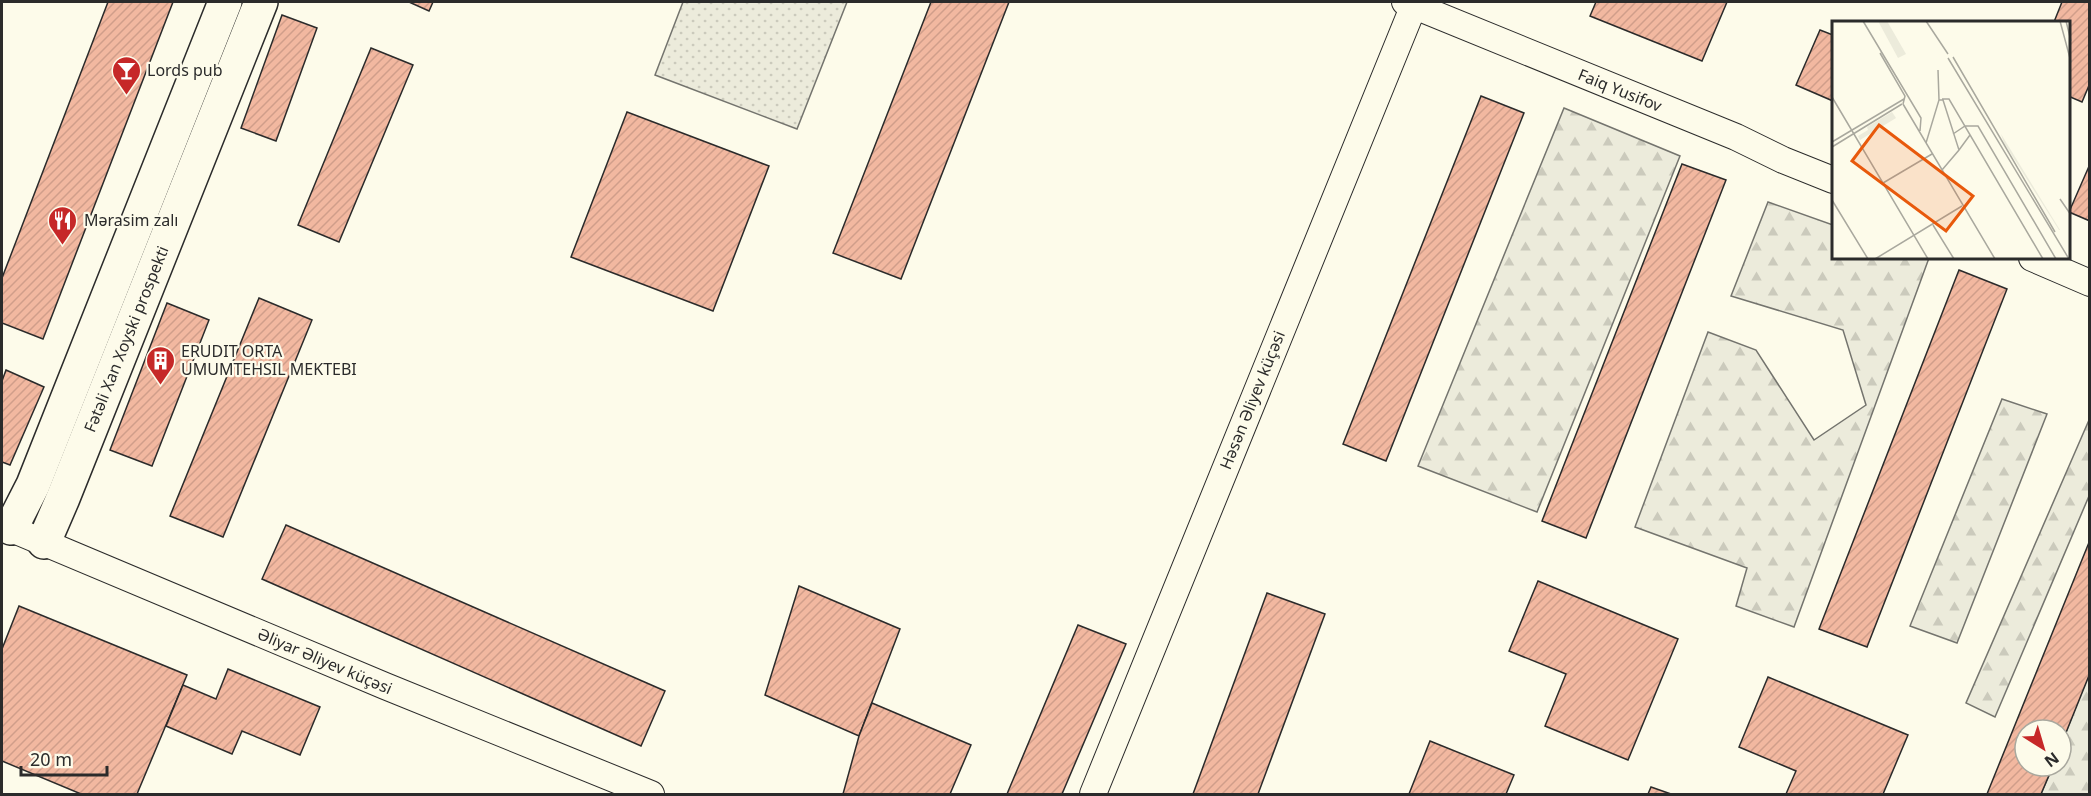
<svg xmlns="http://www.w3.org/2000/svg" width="2091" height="796" viewBox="0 0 2091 796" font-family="'Noto Sans',sans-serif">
<defs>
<pattern id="grass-dots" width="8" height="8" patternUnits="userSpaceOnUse" patternTransform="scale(1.5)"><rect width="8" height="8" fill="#ecebdb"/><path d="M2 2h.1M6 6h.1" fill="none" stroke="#cbcabc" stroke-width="1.8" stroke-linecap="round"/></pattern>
<pattern id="forest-firs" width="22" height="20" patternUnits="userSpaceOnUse" patternTransform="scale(1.5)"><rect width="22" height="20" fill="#ecebdb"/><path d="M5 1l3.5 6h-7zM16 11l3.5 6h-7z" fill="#cbcabc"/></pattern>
<pattern id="building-hatch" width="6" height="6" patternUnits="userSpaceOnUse" patternTransform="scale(1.5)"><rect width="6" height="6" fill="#f2b8a0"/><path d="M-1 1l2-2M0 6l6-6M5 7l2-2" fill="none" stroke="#d09e8a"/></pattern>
</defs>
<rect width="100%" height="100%" fill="#fdfbea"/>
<!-- grass -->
<path fill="url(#grass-dots)" stroke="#74746e" stroke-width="1.5" d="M683,2h164l-50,127 -142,-54z"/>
<!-- forest -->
<g fill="url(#forest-firs)" stroke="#74746e" stroke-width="1.5">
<path d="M1564,108l116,48 -143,356 -119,-46z"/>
<path d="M1768,202l65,23v33h96l-135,369 -58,-21 11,-38 -112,-41 73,-195 48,18 58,90 52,-35 -23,-75 -112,-34z"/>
<path d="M2002,399l45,15 -90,229 -47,-17z"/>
<path d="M2089,420v76l-94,221 -29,-14z"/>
<path d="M2089,673v121h-48l12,-28h8v-21z"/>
</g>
<!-- building -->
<g fill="url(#building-hatch)" stroke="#2b2b2b" stroke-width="1.5">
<path d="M108,2h65l-130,337 -41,-16v-45z"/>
<path d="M409,2h24l-4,9z"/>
<path d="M931,2h78l-108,277 -68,-26z"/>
<path d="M1596,2h131l-25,59 -112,-45z"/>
<path d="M2062,2h28v81l-8,19 -14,-6v-74h-14z"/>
<path d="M282,15l35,13 -41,113 -35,-13z"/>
<path d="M1820,30l13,5v66l-37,-16z"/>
<path d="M371,48l42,17 -74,177 -41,-17z"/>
<path d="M1481,96l43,17 -138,348 -43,-17z"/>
<path d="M627,112l142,54 -56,145 -142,-54z"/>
<path d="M1682,164l44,16 -140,358 -44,-17z"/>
<path d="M2090,164v57l-21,-9z"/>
<path d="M1959,270l48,19 -140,358 -48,-18z"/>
<path d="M259,298l53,22 -89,217 -53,-21z"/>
<path d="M167,303l42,17 -57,146 -42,-16z"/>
<path d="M6,370l38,17 -34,78 -8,-3v-81z"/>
<path d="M286,525l379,166 -24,55 -379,-167z"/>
<path d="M2090,540v133l-29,72v-15h-36v36h28l-12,28h-54z"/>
<path d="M1538,581l140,58 -50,121 -83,-34 21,-52 -57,-23z"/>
<path d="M799,586l101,43 -41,107 -94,-41z"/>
<path d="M1267,593l58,21 -67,180h-65z"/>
<path d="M19,606l168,69 -50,119h-56l-79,-33v-112z"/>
<path d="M1078,625l48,19 -64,150h-55z"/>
<path d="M228,669l92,38 -20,48 -58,-24 -10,23 -66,-28 17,-41 33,14z"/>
<path d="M1768,677l140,58 -25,59h-97l10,-23 -57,-24z"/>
<path d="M872,703l99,42 -21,49h-107l16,-58z"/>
<path d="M1430,741l84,34 -8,19h-97z"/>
<path d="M1651,787l20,7h-23z"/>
</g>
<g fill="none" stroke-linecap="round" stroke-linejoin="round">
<defs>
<g id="minor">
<path d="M1405,2l331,135 47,23 50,20"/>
<path d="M2032,258l58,25"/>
<path d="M2,525l383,161 266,108"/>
<path d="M1093,794l321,-789"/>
</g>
<g id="primary">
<path d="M11,528l22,-43 192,-483"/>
<path d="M44,542l19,-44 198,-496"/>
</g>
</defs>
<!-- minor casing -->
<use href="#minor" stroke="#2b2b2b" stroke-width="28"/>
<!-- primary casing -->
<use href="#primary" stroke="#2b2b2b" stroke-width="36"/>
<!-- minor -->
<use href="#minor" stroke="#fdfbea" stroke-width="26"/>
<!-- primary -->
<use href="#primary" stroke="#fdfbea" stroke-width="33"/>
</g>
<!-- icons -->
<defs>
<symbol id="bar-pin" viewBox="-11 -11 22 30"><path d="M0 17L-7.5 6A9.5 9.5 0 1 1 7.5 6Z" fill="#c62828" stroke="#fdfbea"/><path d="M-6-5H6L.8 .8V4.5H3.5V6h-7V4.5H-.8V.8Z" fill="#fff"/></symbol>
<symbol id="restaurant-pin" viewBox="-11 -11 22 30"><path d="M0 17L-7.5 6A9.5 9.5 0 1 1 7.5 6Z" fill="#c62828" stroke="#fdfbea"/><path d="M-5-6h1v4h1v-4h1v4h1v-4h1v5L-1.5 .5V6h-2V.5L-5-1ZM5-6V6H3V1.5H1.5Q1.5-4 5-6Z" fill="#fff"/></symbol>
<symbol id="building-pin" viewBox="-11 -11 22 30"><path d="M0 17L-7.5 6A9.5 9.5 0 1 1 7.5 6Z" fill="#c62828" stroke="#fdfbea"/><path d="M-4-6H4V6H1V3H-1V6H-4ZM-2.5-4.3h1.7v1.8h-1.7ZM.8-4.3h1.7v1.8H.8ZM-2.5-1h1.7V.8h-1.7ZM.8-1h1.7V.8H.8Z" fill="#fff"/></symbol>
</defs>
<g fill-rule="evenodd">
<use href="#bar-pin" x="110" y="54" width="33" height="45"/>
<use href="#restaurant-pin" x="46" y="204" width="33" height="45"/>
<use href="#building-pin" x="144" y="344" width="33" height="45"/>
</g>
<g text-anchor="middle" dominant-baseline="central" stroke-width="4.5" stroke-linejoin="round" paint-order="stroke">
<!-- poi labels -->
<g font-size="16" fill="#2b2b2b" stroke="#fdfbea" text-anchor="start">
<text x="147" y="70">Lords pub</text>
<text x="84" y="220">Mərasim zalı</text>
<text x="181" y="351">ERUDIT ORTA<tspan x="181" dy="18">UMUMTEHSIL MEKTEBI</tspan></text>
</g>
<!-- street labels -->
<g font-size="16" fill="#2b2b2b" stroke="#fdfbea">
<text transform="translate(1620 90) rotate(22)">Faiq Yusifov</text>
<text transform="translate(126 339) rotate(-68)">Fətəli Xan Xoyski prospekti</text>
<text transform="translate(1252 400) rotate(-68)">Həsən Əliyev küçəsi</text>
<text transform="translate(325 661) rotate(23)">Əliyar Əliyev küçəsi</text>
</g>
</g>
<!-- overview -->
<g transform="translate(1832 21)">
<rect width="238" height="238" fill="#fdfbea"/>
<path d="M169,113l59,96h-1l-55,-87z" fill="#ecebdb"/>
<path d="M60,91l4,6 -36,22 -2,-4 10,-6 -1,-3z" fill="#ecebdb"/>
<path d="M46,0h9l19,33 -8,4z" fill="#ecebdb"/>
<path fill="none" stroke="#a9a89e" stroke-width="1.5" d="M31,0l58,97 -1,13M94,0l22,33M228,0l11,41M234,0l5,20M48,32l25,43 -2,8M121,36l102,175M116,37l121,201M0,76l96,162M110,78h7l94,160M107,79h4l16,50 -17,20M71,83l92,155M121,113l12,-8h13l78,133M0,121l72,-43M94,122l13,-43 -1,-30M0,126l70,-43M127,129l11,-15M51,162l49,-29M228,178l11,16M0,179l36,59M101,204l21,34M43,238l87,-53"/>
<path fill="#e8590c" fill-opacity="0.15" stroke="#e8590c" stroke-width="3" d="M47,104l94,71 -27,35 -94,-70z"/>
<rect width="238" height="238" fill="none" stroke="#2b2b2b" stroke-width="3"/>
</g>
<!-- border -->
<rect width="2091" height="796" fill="none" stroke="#2b2b2b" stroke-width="6"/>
<!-- north arrow -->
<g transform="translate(2043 748) rotate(143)"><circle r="28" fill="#fdfbea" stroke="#a9a89e" stroke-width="1.5"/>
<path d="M0-4.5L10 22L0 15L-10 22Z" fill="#c62828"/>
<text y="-9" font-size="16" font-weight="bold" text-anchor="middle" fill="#2b2b2b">N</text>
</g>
<!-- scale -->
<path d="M21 766v9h86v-9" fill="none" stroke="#2b2b2b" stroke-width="3"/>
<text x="30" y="766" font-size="18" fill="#2b2b2b" stroke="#fdfbea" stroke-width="4.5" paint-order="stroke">20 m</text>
</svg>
